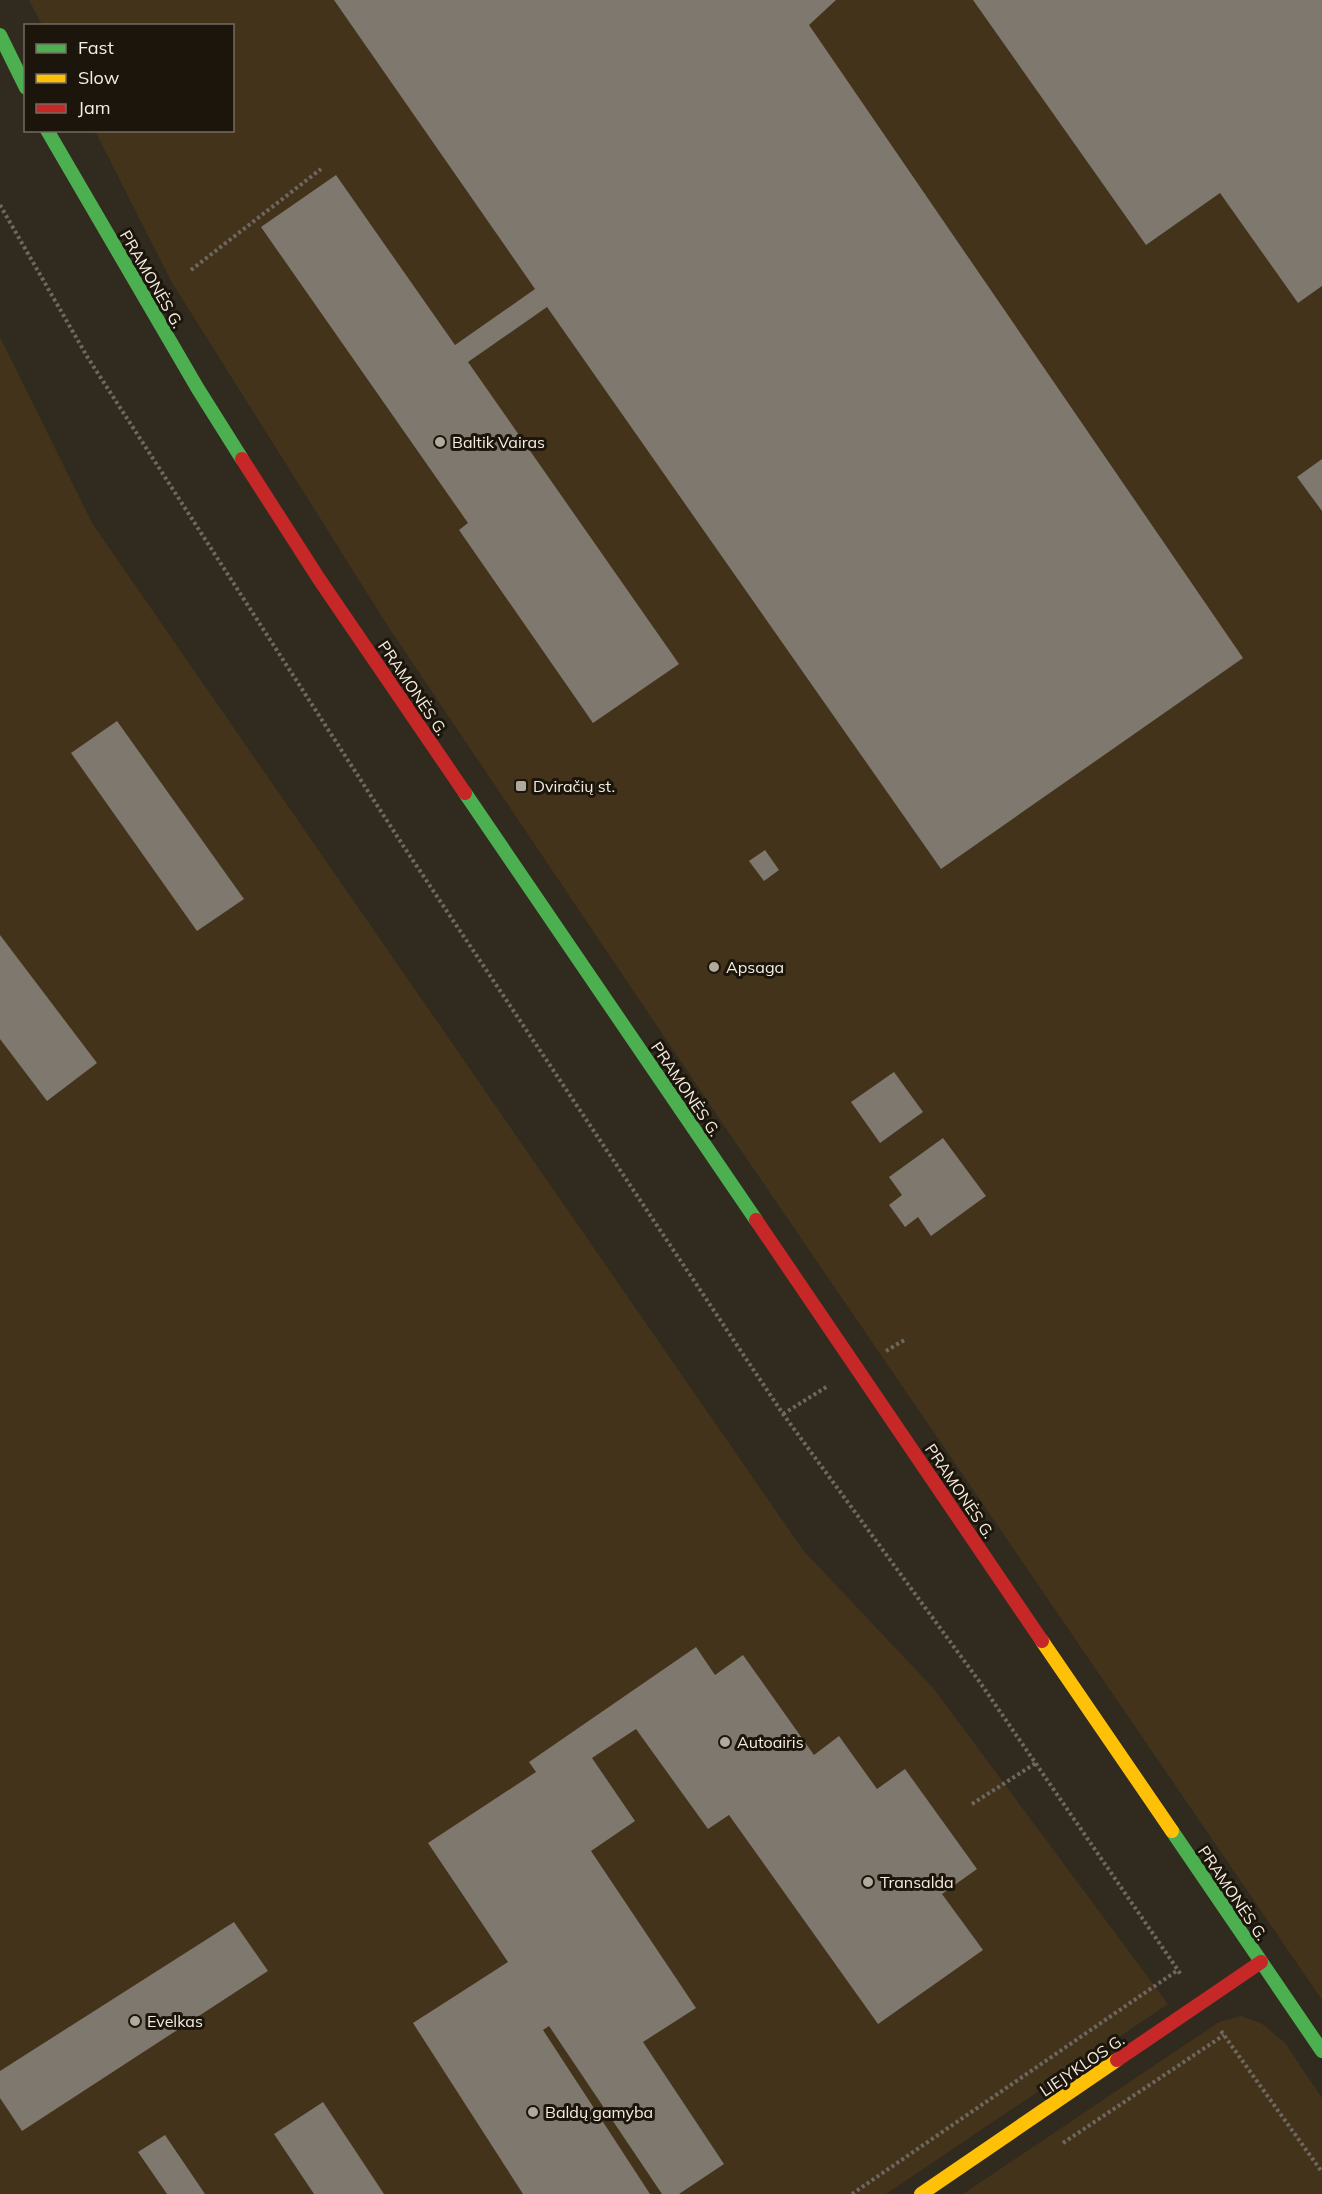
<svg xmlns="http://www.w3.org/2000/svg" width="1322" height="2194" viewBox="0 0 1322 2194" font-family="Mulish,sans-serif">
<rect width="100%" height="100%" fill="#312a1f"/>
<!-- built -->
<g fill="#43331a">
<path d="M29,0h1293v2000l-597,-873 -336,-499 -218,-347 -76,-150 137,-1v-104l-190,-1z"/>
<path d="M0,337l92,186 711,1027 131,139 234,315 -282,190h-886z"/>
<path d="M1241,2016l20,7 24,20 37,55v96h-359l256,-172z"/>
</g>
<!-- building -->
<g fill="#7f786f">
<path d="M334,0h502l-27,25 434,633 -302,211 -394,-562 -79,55 211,302 -86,59 -134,-193 9,-7 -207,-296 75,-52 119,170 80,-56z"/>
<path d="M973,0h349v286l-24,17 -78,-110 -74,52z"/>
<path d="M1322,459v52l-25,-34z"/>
<path d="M117,721l127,178 -47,32 -126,-178z"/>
<path d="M765,850l14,20 -15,11 -15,-20z"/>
<path d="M0,935l97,128 -50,38 -47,-62z"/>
<path d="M894,1072l29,40 -43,31 -29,-41z"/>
<path d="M943,1138l43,58 -55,40 -13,-19 -13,10 -16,-22 13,-10 -13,-18z"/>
<path d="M696,1647l19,28 28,-20 71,100 25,-19 38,53 28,-20 72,100 -35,25 41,56 -105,74 -149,-209 -21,14 -72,-100 -44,29 43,63 -44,30 105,157 -53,34 81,122 -45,30h-17l-113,-168 -6,4 107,164h-127l-110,-171 95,-61 -80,-119 108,-71 -7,-10z"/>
<path d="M234,1922l34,49 -246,160 -22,-33v-27z"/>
<path d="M323,2102l61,92h-70l-40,-60z"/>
<path d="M165,2135l40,59h-38l-29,-42z"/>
</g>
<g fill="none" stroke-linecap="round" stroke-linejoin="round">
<!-- path -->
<g stroke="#6d6860" stroke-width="4" stroke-dasharray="3 3" stroke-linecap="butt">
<path d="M0,205l88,153 316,489 379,567 196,267 203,295"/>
<path d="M191,270l130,-101"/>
<path d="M886,1351l20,-12"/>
<path d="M783,1414l45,-28"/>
<path d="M972,1804l64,-41"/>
<path d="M1221,2031l101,141"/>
<path d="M1063,2143l161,-108"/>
<path d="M852,2194l326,-224"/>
</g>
<!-- fast -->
<g stroke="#4caf50" stroke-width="14">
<path d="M0,35l26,53"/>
<path d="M47,130l151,259 44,70"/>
<path d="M465,793l291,427"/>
<path d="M1172,1831l150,220"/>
</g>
<!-- slow -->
<g stroke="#ffc107" stroke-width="14">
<path d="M1042,1641l130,190"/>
<path d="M921,2194l196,-134"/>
</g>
<!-- jam -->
<g stroke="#c62828" stroke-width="14">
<path d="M242,459l77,120 146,214"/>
<path d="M756,1220l286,421"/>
<path d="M1117,2060l144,-98"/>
</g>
</g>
<!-- markers -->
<g fill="#b1a99c" stroke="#1b150c" stroke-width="2">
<circle cx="440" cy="442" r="6"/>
<rect x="515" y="780" width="12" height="12" rx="3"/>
<circle cx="714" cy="967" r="6"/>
<circle cx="725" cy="1742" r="6"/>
<circle cx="868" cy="1882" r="6"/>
<circle cx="135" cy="2021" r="6"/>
<circle cx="533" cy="2112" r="6"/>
</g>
<g text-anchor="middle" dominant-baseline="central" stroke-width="6" stroke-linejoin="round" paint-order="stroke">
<!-- street labels -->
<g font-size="16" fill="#f6ede0" stroke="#1b150c">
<text transform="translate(152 279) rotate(60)">PRAMONĖS G.</text>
<text transform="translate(413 688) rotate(56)">PRAMONĖS G.</text>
<text transform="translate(686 1089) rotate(56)">PRAMONĖS G.</text>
<text transform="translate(960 1491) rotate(56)">PRAMONĖS G.</text>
<text transform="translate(1233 1893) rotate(56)">PRAMONĖS G.</text>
<text transform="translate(1082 2065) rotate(-34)">LIEJYKLOS G.</text>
</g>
<!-- poi labels -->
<g font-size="16" fill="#f6ede0" stroke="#1b150c" text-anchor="start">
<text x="452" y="442">Baltik Vairas</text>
<text x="533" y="786">Dviračių st.</text>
<text x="726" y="967">Apsaga</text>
<text x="737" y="1742">Autoairis</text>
<text x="880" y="1882">Transalda</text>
<text x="147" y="2021">Evelkas</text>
<text x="545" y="2112">Baldų gamyba</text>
</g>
</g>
<!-- legend -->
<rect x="24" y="24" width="210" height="108" fill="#1b150c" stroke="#736b61" stroke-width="1.5"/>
<rect x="36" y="44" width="30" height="9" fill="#4caf50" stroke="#736b61" stroke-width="1.5"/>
<text x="78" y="54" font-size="18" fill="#f6ede0">Fast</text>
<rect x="36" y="74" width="30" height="9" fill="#ffc107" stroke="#736b61" stroke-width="1.5"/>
<text x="78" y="84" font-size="18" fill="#f6ede0">Slow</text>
<rect x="36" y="104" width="30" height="9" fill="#c62828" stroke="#736b61" stroke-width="1.5"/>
<text x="78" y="114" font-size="18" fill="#f6ede0">Jam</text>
</svg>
